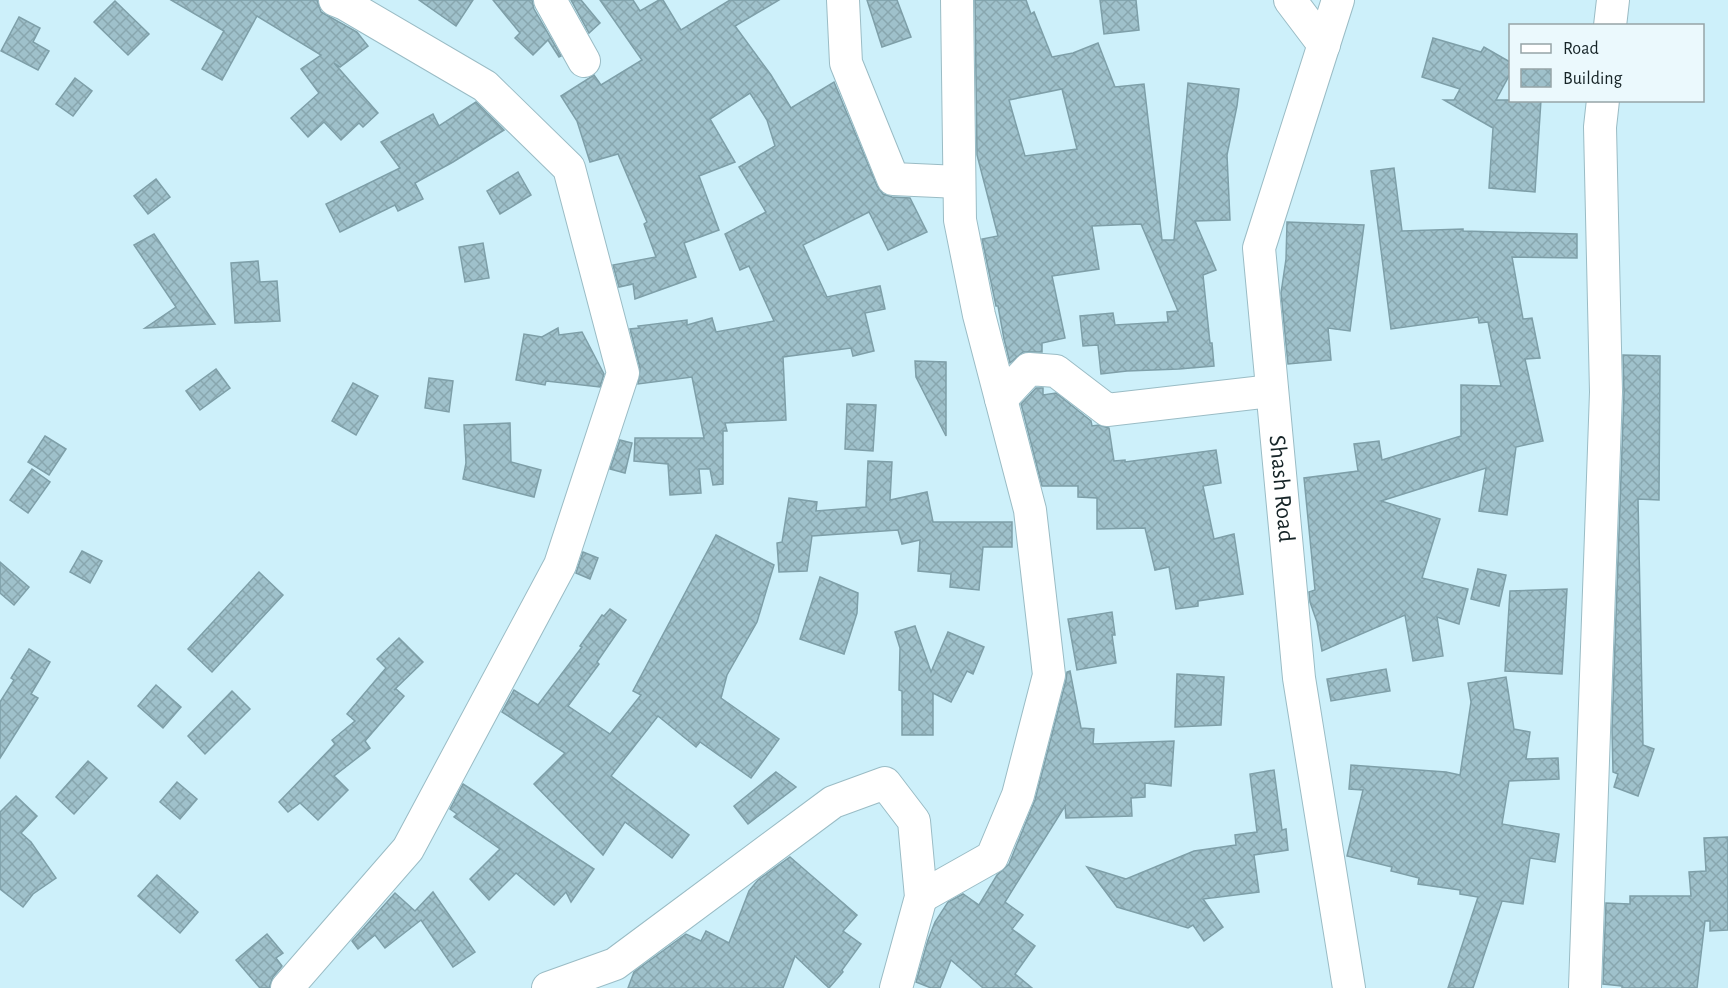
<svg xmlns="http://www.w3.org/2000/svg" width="1728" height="988" viewBox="0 0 1728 988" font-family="'Alegreya Sans',sans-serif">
<defs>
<pattern id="building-cross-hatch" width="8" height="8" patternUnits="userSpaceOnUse" patternTransform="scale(1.5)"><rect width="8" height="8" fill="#9fc1cb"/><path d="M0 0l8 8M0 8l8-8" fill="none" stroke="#88a6ae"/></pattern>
</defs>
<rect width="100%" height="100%" fill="#cdf0fa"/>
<!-- building -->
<g fill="url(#building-cross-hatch)" stroke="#7e9fa8" stroke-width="1.5" fill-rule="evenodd">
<path d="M171,0h146l4,12 36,20 11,14 -28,21 -6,-4 44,50 -15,14 -4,-4 -18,17 -17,-18 -16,15 -17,-19 28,-25 -18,-24 20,-14 -64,-39 -35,64 -20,-11 22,-38z"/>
<path d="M419,0h54l-17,26z"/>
<path d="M493,0h39l2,9 27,47 -2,1 -11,-17 -15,15 -18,-17 5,-5z"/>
<path d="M571,0h10l19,23 -11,10z"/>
<path d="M600,0h33l7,11 19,-11h4l18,30 49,-30h49l-44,26 36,49 20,33 43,-26 43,104 6,8 9,3 18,1 17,34 -39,18 -19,-38 -66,33 24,52 53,-11 5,23 -20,4 9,38 -21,5 -2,-8 -68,9 3,63 -61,3 2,8h-4v53l-10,1 -3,-16h-11l2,24 -31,2 -2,-31 -34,-3 1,-23h69l-12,-61 -54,7 2,-16 -10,-39 9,-1 -1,-2 49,-6v5l25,-7 4,14 58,-11 -25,-55 -9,4 -15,-36 41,-22 -27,-45 36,-21 -8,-26 -17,-27 -40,26 25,43 -36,14 20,54 -35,13 12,34 -61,22 -2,-15 -14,3 -6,-22 43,-8 -12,-33 3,-2 -29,-68 -28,8 -13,-41 -16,-25 33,-21 7,10 41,-25z"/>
<path d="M867,0h30l14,37 -29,10z"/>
<path d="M975,0h51l5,14 3,-2 18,45 21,-4 25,-10 17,44 29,-3 18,156h12l14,-157 51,6 -2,17 -10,49 3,65 -35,1 21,49 -13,5 7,68h2l2,23 -35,3 -52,2 -26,3 -3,-29 -15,1 -3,-30 33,-3 2,12 53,-3 -1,-10 11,-1 -37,-87 -49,2 7,43 -47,7 13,62 -23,5v9h-19l-13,11 -6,-24 -6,-33h-2l-14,-67 16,-3 -21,-81zM1062,89l15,60 -52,7 -16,-56z"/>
<path d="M1100,0h36l3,30 -35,4z"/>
<path d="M115,1l34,33 -21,21 -34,-33z"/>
<path d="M19,17l21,11 -7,14 16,9 -11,19 -37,-19z"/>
<path d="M1433,38l48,14 3,-5 26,15v12l-14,26h45l-6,92 -46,-4 4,-60 -49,-28h10l6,-11 -38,-12z"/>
<path d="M75,78l17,13 -19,25 -17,-12z"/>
<path d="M476,102l28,28 -51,32 -38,21 8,16 -25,12 -3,-6 -55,27 -14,-28 74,-36 -19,-26 52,-28 6,12z"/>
<path d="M1394,168l8,63 61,-2v2l114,3v24l-65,-1 11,62 9,-1 8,40 -15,1 18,82 -27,6 -9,68 -28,-4 7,-43 -105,33 59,18 -18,59 46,11 -9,35 -22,-7 6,39 -30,5 -8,-46 -83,36 -5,-29 -7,-20 -1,-10 6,-2 -11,-112 54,-7 -4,-27 25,-3 3,19 79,-24v-51l40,1 -13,-64 -9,1 -1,-6 -87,12 -20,-158z"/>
<path d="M518,172l13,23 -31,19 -13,-23z"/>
<path d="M156,179l14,18 -22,17 -14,-18z"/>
<path d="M1287,222l77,3 -14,106 -22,-3 3,32 -43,4 -7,-71 5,-34z"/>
<path d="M154,234l61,90 -70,4 31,-21 -42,-62z"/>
<path d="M483,243l6,35 -24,4 -6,-35z"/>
<path d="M258,261l2,21 17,-1 3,40 -45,2 -4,-60z"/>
<path d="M558,328l1,7 23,-3 22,42 -4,13 -54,-6 -1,4 -29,-5 8,-46 18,3z"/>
<path d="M1623,355l37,1 -1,144 -21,-1 5,246 11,4 -16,47 -24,-9 4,-13 -5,-2 -1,-43 12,-336z"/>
<path d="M915,361l31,1v74l-30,-59z"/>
<path d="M216,369l14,19 -30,22 -14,-19z"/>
<path d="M429,378l24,3 -4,31 -24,-4z"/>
<path d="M353,383l25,13 -22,39 -24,-14z"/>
<path d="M1036,388h7v7l13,-2 35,28 1,5 7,-1 10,3 5,33 11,-1v2l91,-12 5,33 -18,3 11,53 20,-5 9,60 -45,7v5l-22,3 -7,-42 -14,3 -10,-42 -48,1v-31l-19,-1v-11h-36l-21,-82z"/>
<path d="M847,404l29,1 -3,46 -28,-2z"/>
<path d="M510,423l1,39 30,8 -7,27 -71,-18 3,-16 -2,-38z"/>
<path d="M45,436l21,13 -17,26 -21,-13z"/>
<path d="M620,440l12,3 -7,30 -15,-4z"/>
<path d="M868,461l24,1 -2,38 37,-8 6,30h79v25h-29l-4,43 -29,-3 1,-13 -33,-3 2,-31 -18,4 -4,-14 -86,6 -5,35 -28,1 -2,-29 5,-1 7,-44 28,4 -1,9 50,-4z"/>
<path d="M32,469l18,13 -22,31 -18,-13z"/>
<path d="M716,535l58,30 -17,57 -30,53 -6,23 58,41 -28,39 -51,-36 -4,5 -38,-31 -47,60 78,59 -17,23 -47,-36 -22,33 -69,-71 31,-31 -63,-41 12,-22 24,15 44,-58 -2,-1 22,-31 2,1 6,-7 16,11 -29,42 2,2 -31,42 42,28 31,-39 -8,-4z"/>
<path d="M82,551l20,10 -12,22 -20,-11z"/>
<path d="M583,552l15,6 -8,21 -14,-6z"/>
<path d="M0,562l29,25 -15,18 -14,-12z"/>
<path d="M1478,569l28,6 -7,31 -28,-7z"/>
<path d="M259,572l24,23 -71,77 -24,-23z"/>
<path d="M820,577l38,16 -1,20 -13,41 -44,-15z"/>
<path d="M1567,589l-5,85 -57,-3 5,-80z"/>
<path d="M1112,612l3,23h-3l4,28 -39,7 -9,-51z"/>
<path d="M915,626l16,46 17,-40 36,15 -11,27 -6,-3 -16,31 -18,-9v42h-31v-44l-3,-1 1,-42 -5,-16z"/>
<path d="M399,638l24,24 -29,28 2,-1 8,7 -39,45 5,7 -36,28 14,14 -30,30 -18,-17 -12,9 -9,-10 56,-58 -3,-4 23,-19 -8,-7 39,-46 -9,-9z"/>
<path d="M29,649l21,13 -19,32 7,4 -38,60v-56l14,-22 -3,-2z"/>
<path d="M1386,669l4,22 -59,10 -4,-22z"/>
<path d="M1070,671l11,57 13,1 -1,15 81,-3 -3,45 -26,-3v14l-14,1 1,18 -66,2 -1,-12 -60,96 18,13 -11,14 23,17 -20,28 17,14h-49l-32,-28 -11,28h-9l-15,-6 12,-42 7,-18 13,-20 15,-8 16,11 18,-30 12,-11 26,-64 31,-120 1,-8z"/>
<path d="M1177,674l47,3 -3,48 -46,2z"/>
<path d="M1506,677l8,52 16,3 -4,27 32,-1 1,21 -50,2 -7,43 57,10 -4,28 -25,-4 -7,46 -21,-3 -29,87h-25l30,-91 -18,-3v-4l-42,-6 1,-6 -28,-7 1,-4 -45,-11 16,-66 -14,-1 2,-24 95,7 14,3 11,-73 -3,-19z"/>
<path d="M156,685l25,22 -18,21 -25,-22z"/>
<path d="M232,691l18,18 -45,45 -17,-18z"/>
<path d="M88,761l19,17 -33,36 -18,-17z"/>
<path d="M1274,770l8,60 4,-1 2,21 -34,5 5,37 -56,7 20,28 -19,14 -11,-16 -5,3 -71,-21 -30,-40 39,12 68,-28 42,-6 -1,-10 22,-3 -7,-58z"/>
<path d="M776,772l20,15 -48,37 -14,-18z"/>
<path d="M177,782l20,17 -17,20 -20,-17z"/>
<path d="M463,784l131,85 -23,33 -5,-10 -12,13 -38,-32 -27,27 -19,-21 30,-30 -46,-32 3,-3 -7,-5z"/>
<path d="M16,796l21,20 -16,17 10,9 25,36 -23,16 -10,13 -23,-18v-77z"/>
<path d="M1728,837v93l-18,1v-10h-5l-8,67h-75v-2l-19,-2 3,-81 24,1v-8h61l-2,-24 17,-1 -2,-33z"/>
<path d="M790,857l67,58 -14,16 18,13 -19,26 1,2 -14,16 -34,-32 -12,32h-155l6,-16 52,-38 15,7 5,-10 23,12 20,-52 9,-11z"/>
<path d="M157,875l41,37 -18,21 -42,-37z"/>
<path d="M433,892l42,60 -22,15 -32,-47 -36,28 -10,-13 -17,14 -6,-8 43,-48 20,18z"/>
<path d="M267,934l16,19 -7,5 6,8 -9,11 -4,11h-9l-24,-28z"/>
</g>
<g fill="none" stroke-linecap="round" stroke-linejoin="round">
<defs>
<g id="minor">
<path d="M550,0l34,61"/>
<path d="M843,0l3,63 47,116 66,3"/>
<path d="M1290,0l34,45"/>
<path id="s1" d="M1338,0l-79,248 40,430 50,310"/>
<path d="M1610,26l3,-26"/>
<path d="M1001,399l28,-30 27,2 51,39 165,-19"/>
<path d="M921,897l71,-40 26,-62 31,-120 -19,-165 -51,-195 -19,-95 -3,-220"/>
<path d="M287,988l121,-139 152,-284 63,-192 -54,-205 -84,-82 -140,-82 -10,-4"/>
<path d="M548,988l67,-24 218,-162 52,-19 29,38 7,76 -25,91"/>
<path d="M1585,988l21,-596 -6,-265 3,-27"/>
</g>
</defs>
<!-- minor casing -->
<use href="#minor" stroke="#9abcc5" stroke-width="34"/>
<!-- minor -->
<use href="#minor" stroke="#fff" stroke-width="32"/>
</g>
<g text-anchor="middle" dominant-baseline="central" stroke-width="4.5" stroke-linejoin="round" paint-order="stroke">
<!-- street labels -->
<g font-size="24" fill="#162427" stroke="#ebf9fd">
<text stroke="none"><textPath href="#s1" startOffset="502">Shash Road</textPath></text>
</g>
</g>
<!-- legend -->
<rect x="1509" y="24" width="195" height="78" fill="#ebf9fd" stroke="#96a4a7" stroke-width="1.5"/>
<rect x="1521" y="44" width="30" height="9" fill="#ffffff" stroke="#96a4a7" stroke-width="1.5"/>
<text x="1563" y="54" font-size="18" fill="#162427">Road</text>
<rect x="1521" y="69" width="30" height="18" fill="url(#building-cross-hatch)" stroke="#96a4a7" stroke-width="1.5"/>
<text x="1563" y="84" font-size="18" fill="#162427">Building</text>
</svg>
